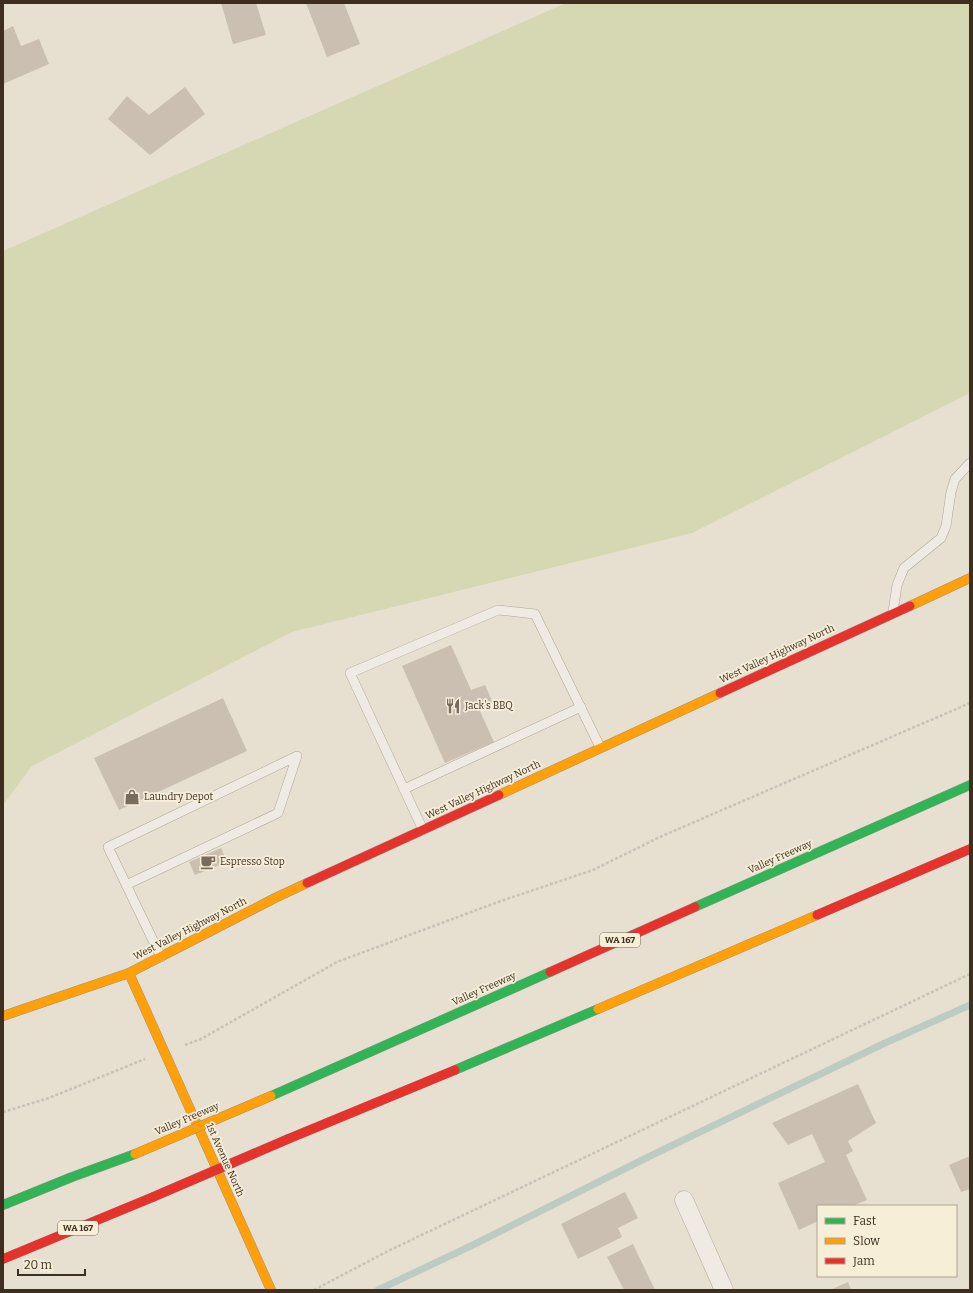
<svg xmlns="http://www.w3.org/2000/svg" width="973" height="1293" font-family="Bitter,serif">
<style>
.green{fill:#d6d7b3}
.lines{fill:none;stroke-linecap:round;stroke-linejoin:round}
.stream{stroke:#bcccc2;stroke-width:7}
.building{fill:#cbbfb2}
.lane-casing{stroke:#ada599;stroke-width:10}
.street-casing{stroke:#ada599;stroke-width:19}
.fast-casing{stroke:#9c958a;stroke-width:10}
.slow-casing{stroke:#9c958a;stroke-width:10}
.jam-casing{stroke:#9c958a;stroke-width:10}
.path{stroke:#c8c2b9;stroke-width:2.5;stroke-dasharray:3 2;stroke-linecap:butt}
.lane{stroke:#efebe3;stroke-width:9}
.street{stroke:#efebe3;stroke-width:18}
.fast{stroke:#30b455;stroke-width:9}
.slow{stroke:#ff9f0a;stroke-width:9}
.jam{stroke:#e5322d;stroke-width:9}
.slow-bridge-casing{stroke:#928b80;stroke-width:10;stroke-linecap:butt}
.jam-bridge-casing{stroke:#928b80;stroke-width:10;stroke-linecap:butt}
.slow-bridge{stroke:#ff9f0a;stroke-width:9}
.jam-bridge{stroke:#e5322d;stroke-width:9}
.labels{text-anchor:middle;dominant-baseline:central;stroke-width:3.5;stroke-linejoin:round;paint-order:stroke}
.shield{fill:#f7eed8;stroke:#756857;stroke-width:1}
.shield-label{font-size:9px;font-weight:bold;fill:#3d2e20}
.street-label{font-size:10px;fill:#3d2e20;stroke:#f7eed8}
.poi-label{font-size:10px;fill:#3d2e20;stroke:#f7eed8;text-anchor:start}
</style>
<rect width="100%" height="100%" fill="#e7e0d1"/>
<path class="green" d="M566,3H970V393L692,533L292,632L32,766L3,805V251Z"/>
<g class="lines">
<path class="stream" d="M378,1290L477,1243L644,1159L885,1043L970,1005"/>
</g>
<g class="building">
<path d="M221,3H256L266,35L233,44Z"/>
<path d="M306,3H344L360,44L327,57Z"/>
<path d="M13,26L21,46L39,39L49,64L3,84V31Z"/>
<path d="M185,87L205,114L150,155L108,119L127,96L149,115Z"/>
<path d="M451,645L471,690L485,685L493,703L479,709L494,742L445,763L402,666Z"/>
<path d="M223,698L247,751L119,810L94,758Z"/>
<path d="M221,848L227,862L195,875L189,862Z"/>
<path d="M858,1084L876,1123L848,1141L853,1151L846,1155L867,1200L852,1206H818V1221L799,1230L778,1183L825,1162L812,1134L788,1145L772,1123Z"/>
<path d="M970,1156V1189L961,1192L949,1165Z"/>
<path d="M625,1192L638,1218L618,1228L622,1237L578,1259L561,1224Z"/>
<path d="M633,1244L655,1290H624L607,1257Z"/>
<path d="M848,1282L851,1290H830Z"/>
</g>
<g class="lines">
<g class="lane-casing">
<g id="lane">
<path d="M893,612L897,585L904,568L941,538L946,526L951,492L955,479L970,463"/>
<path d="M404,789L581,707"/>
<path d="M423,830L350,673L498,610L535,614L600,747"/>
<path d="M126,885L278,813L297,756L108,847L161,957"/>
</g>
</g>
<g class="street-casing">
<path id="street" d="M684,1200L724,1290"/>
</g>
<g class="fast-casing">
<g id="fast">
<path d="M695,907L970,785"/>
<path d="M455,1070L598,1009"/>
<path d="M271,1096L550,972"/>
<path d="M3,1205L72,1177L135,1154"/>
</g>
</g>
<g class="slow-casing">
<g id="slow">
<path d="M910,606L970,578"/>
<path d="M499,795L720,693"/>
<path d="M129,973L271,1290"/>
<path d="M598,1009L817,915"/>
<path d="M3,1016L129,973L275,898L307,883"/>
</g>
</g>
<g class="jam-casing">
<g id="jam">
<path d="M720,693L910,606"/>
<path d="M307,883L499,795"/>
<path d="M817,915L970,849"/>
<path d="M550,972L695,907"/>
<path d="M288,1139L455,1070"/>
<path d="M3,1259L153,1197"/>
</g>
</g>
<g class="path">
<path d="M185,1045L201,1039L337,962L498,902L593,870L662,836L970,703"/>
<path d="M3,1112L49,1098L145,1059"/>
<path d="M314,1290L390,1250L970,974"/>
</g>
<use href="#lane" class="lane"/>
<use href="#street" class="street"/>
<use href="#fast" class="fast"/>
<use href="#slow" class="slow"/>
<use href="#jam" class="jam"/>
<g class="slow-bridge-casing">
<path id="slow-bridge" d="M135,1154L271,1096"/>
</g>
<g class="jam-bridge-casing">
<path id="jam-bridge" d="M153,1197L288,1139"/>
</g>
<use href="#slow-bridge" class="slow-bridge"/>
<use href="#jam-bridge" class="jam-bridge"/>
</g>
<defs>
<g id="restaurant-bare" transform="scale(1.2)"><path d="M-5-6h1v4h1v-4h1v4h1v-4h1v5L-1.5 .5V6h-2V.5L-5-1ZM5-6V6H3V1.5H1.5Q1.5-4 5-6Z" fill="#786c5e" stroke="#f7eed8" stroke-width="2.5" paint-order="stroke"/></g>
<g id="shop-bare" transform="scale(1.2)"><path d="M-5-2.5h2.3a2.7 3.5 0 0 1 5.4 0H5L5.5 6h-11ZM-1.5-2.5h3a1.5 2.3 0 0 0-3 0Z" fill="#786c5e" stroke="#f7eed8" stroke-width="2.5" paint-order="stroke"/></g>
<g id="cafe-bare" transform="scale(1.2)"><path d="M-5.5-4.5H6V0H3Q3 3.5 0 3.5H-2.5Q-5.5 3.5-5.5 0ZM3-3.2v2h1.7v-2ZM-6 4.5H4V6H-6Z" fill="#786c5e" stroke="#f7eed8" stroke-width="2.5" paint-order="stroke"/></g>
</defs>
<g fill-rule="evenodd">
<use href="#restaurant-bare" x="453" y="706"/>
<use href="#shop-bare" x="132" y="797"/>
<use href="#cafe-bare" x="208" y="862"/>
</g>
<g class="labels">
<g class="shield">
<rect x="600" y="933" width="40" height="14" rx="3"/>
<rect x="58" y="1221" width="40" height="14" rx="3"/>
</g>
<g class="shield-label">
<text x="620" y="940">WA 167</text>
<text x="78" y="1228">WA 167</text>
</g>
<g class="street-label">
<text transform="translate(777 654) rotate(-25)">West Valley Highway North</text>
<text transform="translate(483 790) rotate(-25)">West Valley Highway North</text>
<text transform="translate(780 857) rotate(-24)">Valley Freeway</text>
<text transform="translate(190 929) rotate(-27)">West Valley Highway North</text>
<text transform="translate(484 989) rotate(-24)">Valley Freeway</text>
<text transform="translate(187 1119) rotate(-23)">Valley Freeway</text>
<text transform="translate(225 1160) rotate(66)">1st Avenue North</text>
</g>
<g class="poi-label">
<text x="465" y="706">Jack's BBQ</text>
<text x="144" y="797">Laundry Depot</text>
<text x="220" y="862">Espresso Stop</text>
</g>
</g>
<rect width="973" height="1293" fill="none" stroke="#3d2e20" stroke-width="8"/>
<rect x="817" y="1205" width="140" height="72" fill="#f7eed8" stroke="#ada18e"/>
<rect x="825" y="1218" width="20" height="6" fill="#30b455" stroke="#ada18e"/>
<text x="853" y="1225" font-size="12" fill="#3d2e20">Fast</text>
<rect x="825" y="1238" width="20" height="6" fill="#ff9f0a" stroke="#ada18e"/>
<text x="853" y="1245" font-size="12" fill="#3d2e20">Slow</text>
<rect x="825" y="1258" width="20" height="6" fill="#e5322d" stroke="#ada18e"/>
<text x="853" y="1265" font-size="12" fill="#3d2e20">Jam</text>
<path d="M18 1269v6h67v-6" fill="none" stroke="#3d2e20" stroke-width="2"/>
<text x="24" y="1269" font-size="12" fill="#3d2e20" stroke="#f7eed8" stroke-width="3" paint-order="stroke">20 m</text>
</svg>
